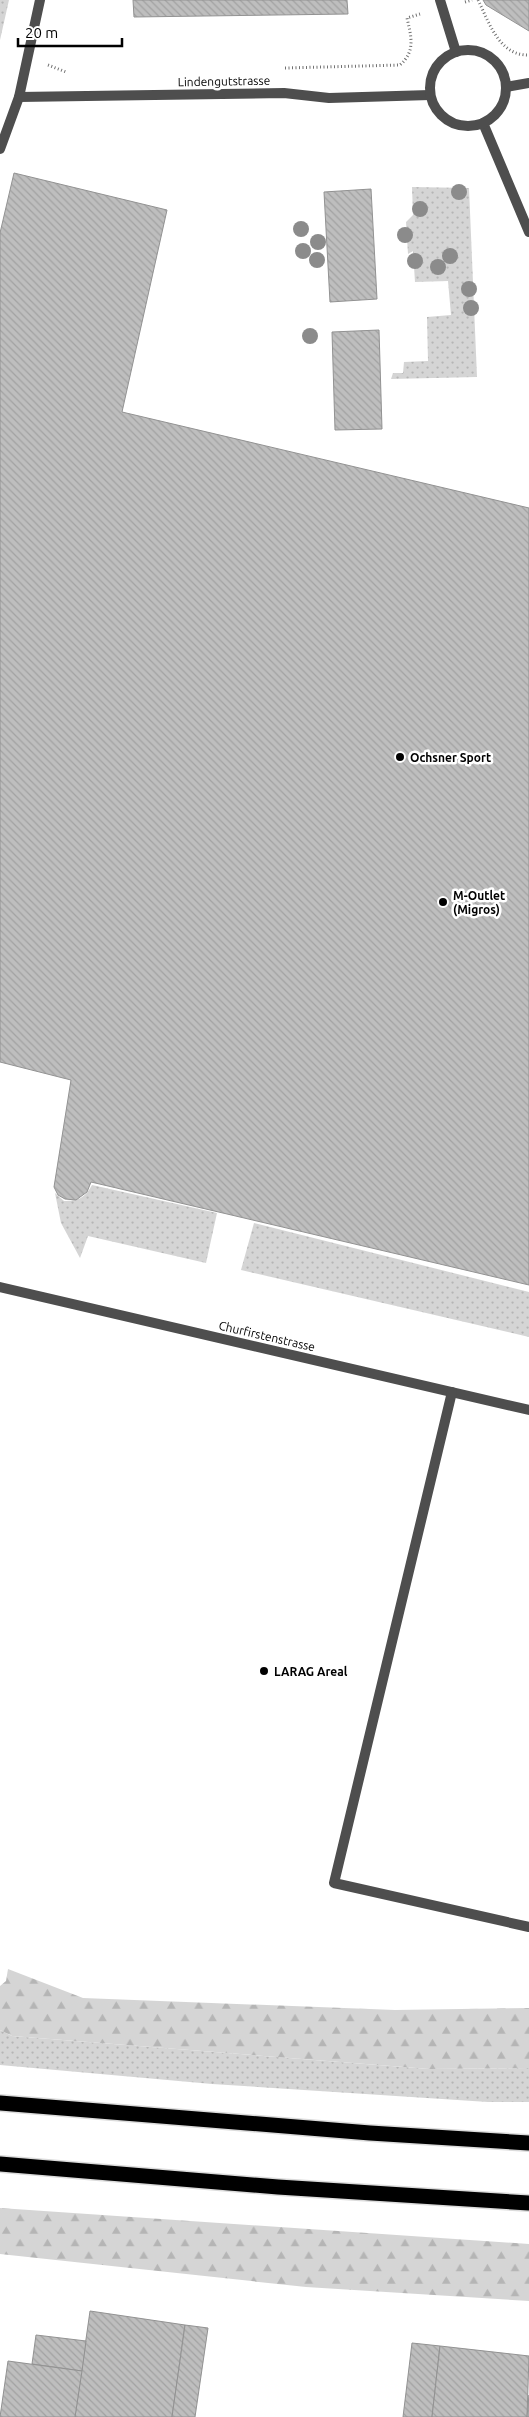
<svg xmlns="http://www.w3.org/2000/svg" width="529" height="2417" font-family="Ubuntu,sans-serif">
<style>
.grass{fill:url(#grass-dots)}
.forest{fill:url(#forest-firs)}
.building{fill:url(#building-back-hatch);stroke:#929292}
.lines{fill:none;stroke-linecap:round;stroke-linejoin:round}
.motorway-casing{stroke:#dbdbdb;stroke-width:18}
.path{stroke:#707070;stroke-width:3;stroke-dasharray:1 2.5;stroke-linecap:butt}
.service{stroke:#4e4e4e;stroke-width:10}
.minor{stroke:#4e4e4e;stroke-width:10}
.motorway{stroke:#000;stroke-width:15}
.tree{fill:#8b8b8b}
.poi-dot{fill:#000;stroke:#fff;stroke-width:2}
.labels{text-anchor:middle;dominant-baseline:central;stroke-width:5;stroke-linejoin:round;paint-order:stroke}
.street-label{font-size:12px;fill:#000;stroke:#fff}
.poi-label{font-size:12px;font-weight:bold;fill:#000;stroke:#fff;text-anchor:start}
</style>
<defs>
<pattern id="grass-dots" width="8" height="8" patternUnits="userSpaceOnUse" patternTransform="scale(1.25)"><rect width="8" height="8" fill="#d5d5d5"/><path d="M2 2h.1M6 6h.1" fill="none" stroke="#b5b5b5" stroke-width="1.8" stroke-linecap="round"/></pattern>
<pattern id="forest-firs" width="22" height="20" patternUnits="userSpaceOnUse" patternTransform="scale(1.25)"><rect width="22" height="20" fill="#d5d5d5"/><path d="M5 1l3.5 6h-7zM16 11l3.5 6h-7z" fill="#b5b5b5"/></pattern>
<pattern id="building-back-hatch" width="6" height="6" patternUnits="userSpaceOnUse" patternTransform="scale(1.25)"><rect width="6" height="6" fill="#bebebe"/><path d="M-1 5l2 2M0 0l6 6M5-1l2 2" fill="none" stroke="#a2a2a2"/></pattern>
</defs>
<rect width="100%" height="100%" fill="#fff"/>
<g class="grass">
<path d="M0,0H9L0,40Z"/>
<path d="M412,187L469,188L477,377L391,379L393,373H403L404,362L428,361L427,317L451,315L448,281L415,282L413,251L408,254L406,222L413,215Z"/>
<path d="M92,1185L217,1213L206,1263L88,1236L80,1258L61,1223L55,1193L64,1201C78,1201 85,1198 92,1185Z"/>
<path d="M254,1223L529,1292V1337L241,1270Z"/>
<path d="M0,2030L12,2036L429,2069L529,2068V2102H488L212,2084L0,2065Z"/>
</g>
<g class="forest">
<path d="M8,1969L83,1998L395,2010L529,2008V2068L429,2069L12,2036L0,2030V1986L6,1981Z"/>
<path d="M0,2208L529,2244V2301L306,2287L0,2254Z"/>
</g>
<g class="building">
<path d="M133,0H347L348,14L134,17Z"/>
<path d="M483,0H529V31L486,5Z"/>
<path d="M14,173L167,210L122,412L529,508V1285L91,1182L87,1192L76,1200L65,1199L58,1195L54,1187L71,1080L0,1062V233Z"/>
<path d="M371,189L377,299L330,302L324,192Z"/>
<path d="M379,330L382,429L335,430L332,332Z"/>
<path d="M90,2311L185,2325L172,2417H75Z"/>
<path d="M185,2325L208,2328L195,2417H172Z"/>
<path d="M36,2335L86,2341L82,2371L32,2364Z"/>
<path d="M412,2343L440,2346L432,2417H403Z"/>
<path d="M440,2346L529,2356L527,2417H432Z"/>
<path d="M8,2361L82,2371L75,2417H0Z"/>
<path d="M529,2395V2417H527Z"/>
</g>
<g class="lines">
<g class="motorway-casing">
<g id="motorway">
<path d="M0,2103L370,2133L529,2143"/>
<path d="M0,2164L278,2187L529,2203"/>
</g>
</g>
<g class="path">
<path d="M478,0C489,22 499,56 529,55"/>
<path d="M465,2L472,0"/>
<path d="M48,65L66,72"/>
<path d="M285,68L400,65C416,51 411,36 407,18L420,14"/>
</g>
<g class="service">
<path d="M483,123L529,232"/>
<path d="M0,149L19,97"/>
<path d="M0,1287L529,1410"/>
<path d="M452,1392L334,1883L529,1927"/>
</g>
<g class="minor">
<path d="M40,0L19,97L284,93L329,98L430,95"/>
<path d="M440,0L456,52"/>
<circle cx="468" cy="88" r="38"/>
<path d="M506,87L529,83"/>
</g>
<use href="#motorway" class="motorway"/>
</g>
<g class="tree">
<circle cx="459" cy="192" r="8"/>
<circle cx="420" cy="209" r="8"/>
<circle cx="301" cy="229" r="8"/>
<circle cx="405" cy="235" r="8"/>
<circle cx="318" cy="242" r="8"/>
<circle cx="303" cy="251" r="8"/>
<circle cx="450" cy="256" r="8"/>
<circle cx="317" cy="260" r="8"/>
<circle cx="415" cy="261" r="8"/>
<circle cx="438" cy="267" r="8"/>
<circle cx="469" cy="289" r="8"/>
<circle cx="471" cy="308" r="8"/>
<circle cx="310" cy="336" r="8"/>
</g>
<g class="poi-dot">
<circle cx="400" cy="757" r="5"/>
<circle cx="443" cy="902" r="5"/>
<circle cx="264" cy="1671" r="5"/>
</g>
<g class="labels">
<g class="street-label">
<text transform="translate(224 81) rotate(-1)">Lindengutstrasse</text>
<text transform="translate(267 1336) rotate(13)">Churfirstenstrasse</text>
</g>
<g class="poi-label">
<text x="410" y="757">Ochsner Sport</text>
<text x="453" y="895">M-Outlet<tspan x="453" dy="14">(Migros)</tspan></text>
<text x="274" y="1671">LARAG Areal</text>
</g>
</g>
<path d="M18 38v8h104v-8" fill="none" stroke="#000000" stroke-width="2.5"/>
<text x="25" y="38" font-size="15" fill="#000000" stroke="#ffffff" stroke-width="4" paint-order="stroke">20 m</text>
</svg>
